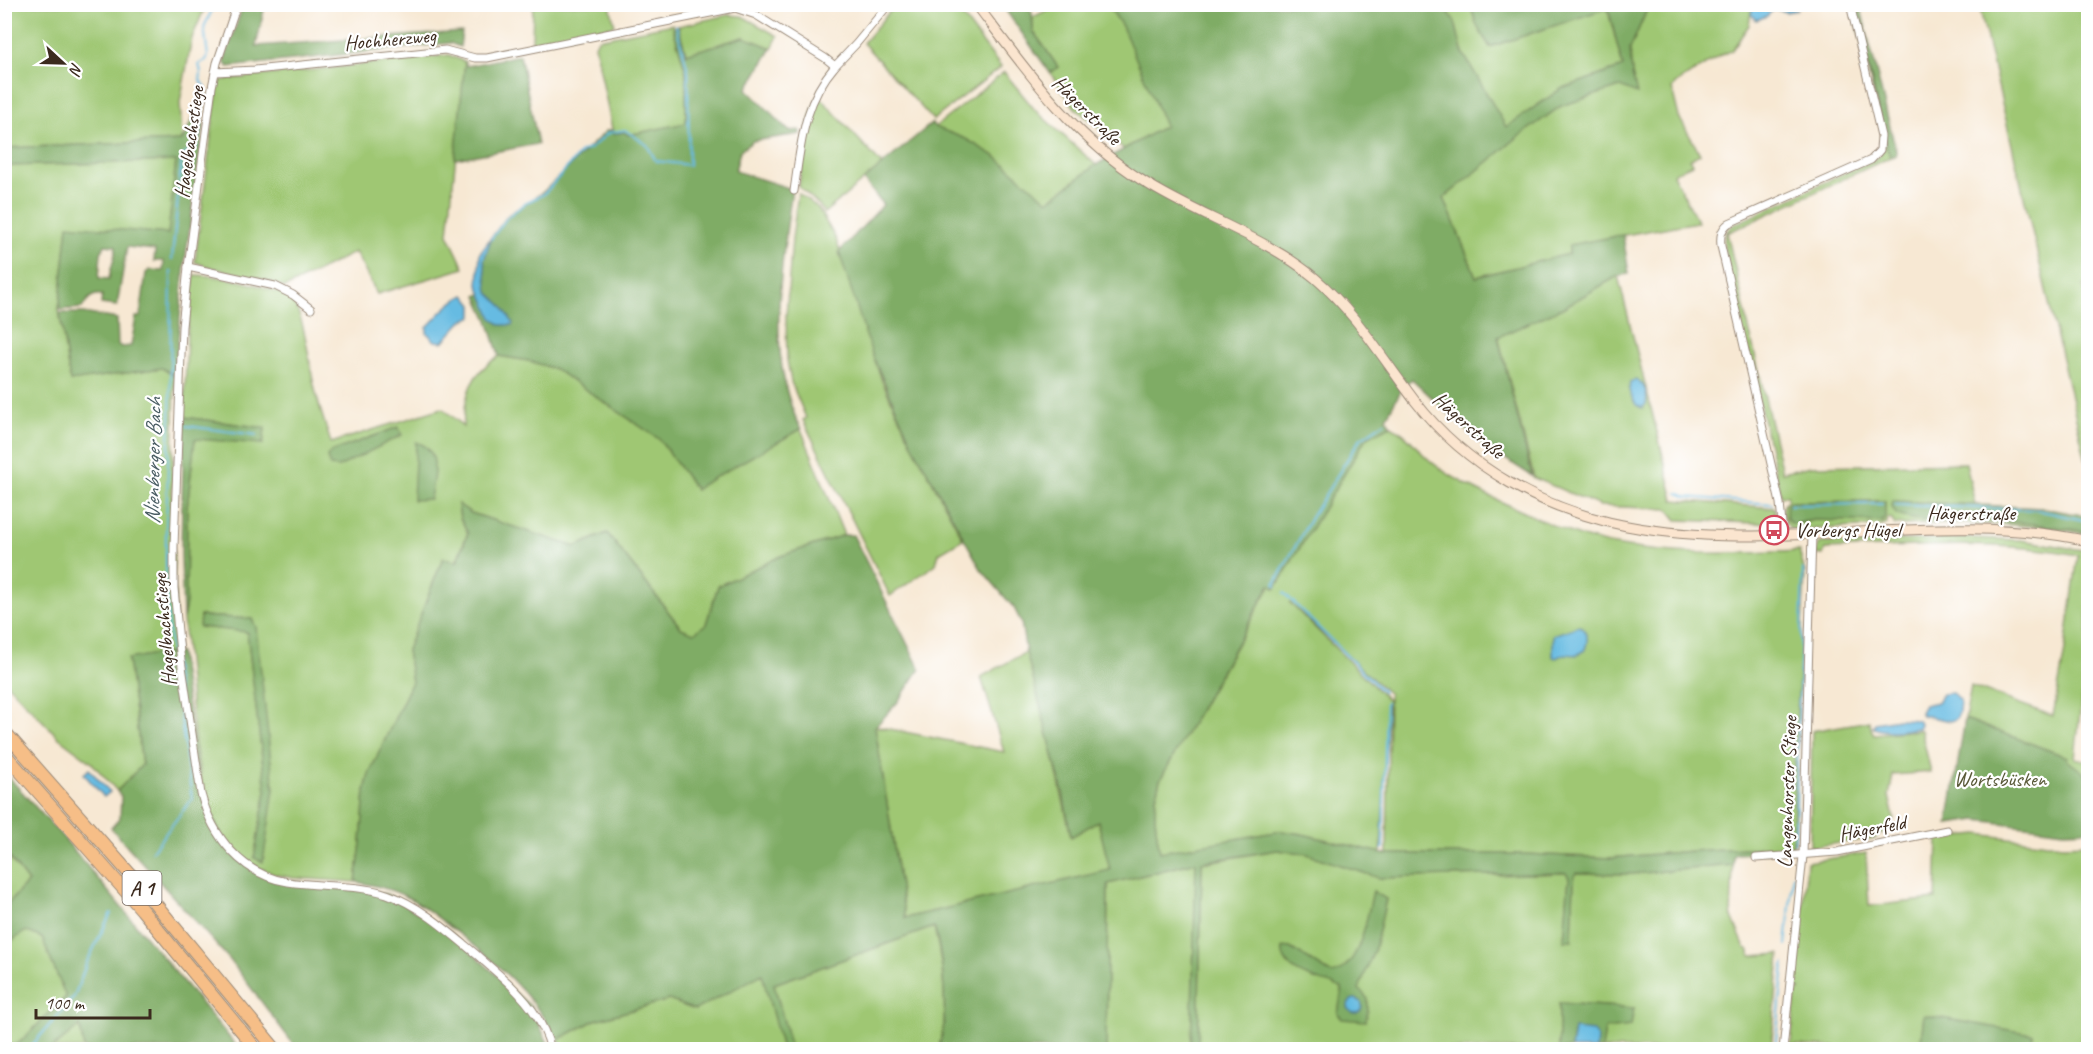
<svg xmlns="http://www.w3.org/2000/svg" width="2093" height="1054" font-family="Caveat,sans-serif">
<style>
.green{fill:#9fc773;stroke:#6d7848;stroke-width:1.5;fill-rule:evenodd}
.forest{fill:#7fac65;stroke:#5d6b42;stroke-width:1.5;fill-rule:evenodd}
.water{fill:#66bbe2;stroke:#507280;stroke-width:1.5}
.lines{fill:none;stroke-linecap:round;stroke-linejoin:round}
.stream{stroke:#66bbe2;stroke-width:2}
.minor-casing{stroke:#998978;stroke-width:9}
.secondary-casing{stroke:#998978;stroke-width:11}
.motorway-casing{stroke:#998978;stroke-width:14}
.minor{stroke:#fff;stroke-width:7}
.secondary{stroke:#fbe5cf;stroke-width:9}
.motorway{stroke:#f6be87;stroke-width:12}
.labels{text-anchor:middle;dominant-baseline:central;stroke-width:4.5;stroke-linejoin:round;paint-order:stroke}
.shield{fill:#fff;stroke:#766a62;stroke-width:1.5}
.shield-label{font-size:20px;font-weight:bold;fill:#3b2a1e}
.street-label{font-size:21px;fill:#3b2a1e;stroke:#fff}
.poi-label{font-size:21px;fill:#3b2a1e;stroke:#fff;text-anchor:start}
.park-label{font-size:21px;fill:#595938;stroke:#fff}
.water-label{font-size:22px;font-style:italic;fill:#4a5d63;stroke:#fff}
</style>
<rect width="100%" height="100%" fill="#fff"/>
<filter id="ink" filterUnits="userSpaceOnUse"><feTurbulence type="fractalNoise" baseFrequency=".0167" numOctaves="2"/><feDisplacementMap in="SourceGraphic" scale="12" xChannelSelector="R" yChannelSelector="G"/><feConvolveMatrix kernelMatrix="1 2 1 2 8 2 1 2 1" color-interpolation-filters="sRGB"/></filter>
<filter id="wash" filterUnits="userSpaceOnUse"><feTurbulence type="fractalNoise" baseFrequency=".008" numOctaves="4" result="noise"/><feDisplacementMap in="SourceGraphic" scale="24" xChannelSelector="R" yChannelSelector="G"/><feGaussianBlur stdDeviation="1.35" result="paint"/><feColorMatrix in="noise" values="0 0 0 0 0 0 0 0 0 0 0 0 0 0 0 0 0 1.4 0 .05"/><feComposite in="paint" operator="in"/></filter>
<g filter="url(#wash)">
<rect width="100%" height="100%" fill="#f7e8d3"/>
<g class="green">
<path d="M4,5H206L192,38L180,102L182,141L5,148Z"/>
<path d="M533,5H610L615,26L532,43Z"/>
<path d="M895,5H954L1001,67L933,120L863,43Z"/>
<path d="M1058,5H1108L1122,26L1166,126L1124,149L1075,108L1050,73L1058,67L1033,31V17Z"/>
<path d="M1444,5H1470L1477,26L1490,47L1607,7L1623,67L1561,89L1505,128L1462,51L1455,22Z"/>
<path d="M1649,5H1752L1749,25L1732,50L1721,55L1676,83L1672,89L1679,117L1700,154L1690,159L1692,164L1673,174L1698,222L1569,245V254L1476,277L1444,198L1518,137L1561,106L1620,87L1632,74L1630,49Z"/>
<path d="M1853,5H1855L1887,148L1891,157L1727,233L1782,472L1811,466L1966,463L1975,505L1894,501L1892,507L1919,520H1973L2038,523L2088,532V535C2025,521 1960,523 1895,525L1891,518L1887,519V524L1882,526L1793,530C1783,524 1779,508 1788,499L1787,495L1781,497L1724,248C1724,238 1724,232 1733,225L1877,158L1882,153L1884,141ZM1885,501L1884,521L1814,520L1799,524L1789,502Z"/>
<path d="M1979,5H2088V284L2083,286L2088,299V469Z"/>
<path d="M728,15L742,16L778,36L772,48L744,37L686,54L678,26Z"/>
<path d="M673,24L686,72L687,123L628,135L624,132L613,134L595,45L598,39Z"/>
<path d="M449,55L465,62L448,234L464,268L377,294L355,252L285,288C256,273 225,274 195,262L218,83L222,80Z"/>
<path d="M1004,72L1035,110L1096,165L1047,201L995,156L935,127Z"/>
<path d="M819,96L882,165L824,213L820,206L799,187C802,163 806,115 819,96Z"/>
<path d="M176,161L168,234L68,226L59,310L70,381L162,368L175,376L172,514L177,653L156,654L128,659L142,766L117,791L91,762L59,738L5,682L4,166Z"/>
<path d="M798,193L818,208L836,239L882,381L912,444L963,539L939,553L936,564L890,596L803,420L806,418L791,382L787,360L786,316L792,239Z"/>
<path d="M194,275C214,275 277,286 291,300C305,314 309,364 314,385C318,404 325,424 331,443L442,408L458,421L463,427C465,393 470,374 499,356L529,361L555,369L659,439L696,490L700,485L801,429L844,535L781,556L718,586L706,624L694,634L681,628L607,533L575,547L471,513L458,504L460,518L468,532L456,562L443,558L407,650L412,682L369,774L365,791L361,843L356,882L293,878L273,874L248,862L225,841L205,804L195,744L183,619L186,602L187,508L195,438L263,444L265,428L184,417L187,334ZM200,616L252,619L274,789L254,858L266,791L247,631L200,627Z"/>
<path d="M1618,276L1674,500L1774,508L1779,524L1677,520L1668,509L1600,506L1534,478L1498,336L1562,308Z"/>
<path d="M1391,426C1407,434 1413,444 1425,456C1435,466 1449,475 1462,482C1479,492 1497,500 1515,508C1546,522 1575,537 1609,544C1671,556 1737,554 1799,551L1805,572L1796,733L1793,846L1705,850L1610,858L1524,854H1387L1389,694L1289,602L1388,700L1381,853L1302,834L1281,831L1160,853C1155,827 1152,805 1160,780L1271,585L1275,589L1363,443L1369,436Z"/>
<path d="M1970,538L2021,540L2088,551V638L2075,758L2088,761V776L2066,760L2067,757L1965,719L1971,686L2053,716L2064,656L2078,555C1994,539 1909,547 1825,549L1823,555L1815,554L1818,544L1822,543Z"/>
<path d="M1026,652L1045,719L1071,836L1098,821L1111,870L905,918L875,726L1004,752L981,677Z"/>
<path d="M1869,721L1872,731L1874,734L1921,730L1931,772L1893,775L1889,796L1894,818L1884,833L1877,834L1876,838L1810,847L1812,731Z"/>
<path d="M1978,834L2063,845L2088,844V1049H2031L2033,1034L1924,1016L1920,1049L1835,1050V1047L1791,1045L1796,991H1800V988H1796L1807,862L1866,853L1869,906L1936,899L1938,838Z"/>
<path d="M1277,850L1304,853L1379,878L1566,873H1568L1569,878L1564,940L1572,939L1574,876L1576,873L1632,874L1733,865L1731,914L1745,948L1748,949L1751,956L1780,954L1771,1049H1602L1605,1029L1634,1008L1559,1003V1049L1198,1050L1202,863ZM1386,899L1375,948L1358,990L1338,1014L1343,988L1335,985L1283,948H1290L1332,974H1336L1354,958Z"/>
<path d="M4,851L28,882L5,907H4Z"/>
<path d="M1197,862L1191,1049L1106,1050L1108,884Z"/>
<path d="M934,927C941,956 946,991 944,1021C944,1031 940,1040 939,1049H791L774,984Z"/>
<path d="M26,931L42,938L66,997L18,1044L5,1046V945Z"/>
<path d="M762,973L782,1049L562,1050L559,1039L595,1020L669,1000L695,1010Z"/>
<path d="M80,1026L84,1049H51Z"/>
</g>
<g class="forest">
<path d="M243,5H265L256,46L462,32L460,47L450,43L228,67L224,62Z"/>
<path d="M1002,5H1026L1032,12L1033,31L1058,67L1050,73Z"/>
<path d="M1108,5H1444L1455,22L1462,51L1506,127L1561,89L1623,67L1608,8L1490,47L1477,26L1470,5H1649L1630,49L1632,74L1637,94L1620,87L1561,106L1518,137L1444,198L1476,277L1569,254V245L1623,235L1629,274L1618,276L1562,308L1498,337L1532,476L1479,442L1412,379L1404,385L1386,418L1391,426L1369,436L1363,443L1275,589L1270,585L1160,780C1152,805 1155,827 1160,852L1281,831L1302,834L1386,854H1524L1610,858L1705,850L1793,846V851L1735,854L1733,856V865L1632,874L1576,873L1574,876L1572,940H1564L1569,878L1566,873L1379,878L1304,853L1277,850L1202,862L1198,1050L1191,1049L1196,862L1108,884L1106,1050L939,1049C940,1040 944,1031 944,1021C946,994 942,952 934,927L774,984L791,1049H782L762,974L695,1010L669,1000L595,1020L557,1040C533,994 495,961 454,930C439,919 425,906 409,898C392,889 374,885 356,882L361,843L365,791L369,774L412,682L407,650L443,558L457,562L468,533L460,518L458,504L471,513L575,547L607,533L681,628L694,633L706,624L718,586L781,556L844,535H853L920,669L897,703L875,727L905,918L1110,870L1098,821L1071,837L1063,793L1026,652L1021,622L1014,608L981,569L912,444L873,357L839,252L883,205L864,180L932,123L935,127L966,139L995,156L1048,201L1096,165L1165,126L1122,26Z"/>
<path d="M1855,5H1860L1896,151V155L1891,157L1887,149Z"/>
<path d="M678,26L686,54L744,37L772,48L747,89L789,131L800,130V134L753,141L740,151L735,171L792,189C782,265 764,357 801,429L701,485L696,490L659,439L555,369L529,361L499,356L488,320L477,296L483,293L480,253L508,215L542,193L606,131L612,130L613,134L624,132L628,135L686,123V72L673,28Z"/>
<path d="M520,55L538,144L455,159L465,62L467,66Z"/>
<path d="M195,114L204,125L185,261L175,376L162,368L70,381L60,313H83L117,319L118,345L122,347L131,346L136,317H140L146,273L150,270L163,271L164,261H154L155,250L127,247L117,306L101,304L102,295C92,293 87,300 82,308L59,310L68,225L168,234L176,161L5,166L4,148L182,141ZM105,245L116,246C116,255 111,266 109,279L99,278L101,253Z"/>
<path d="M184,417L265,428L263,444L195,439L187,508L186,602L183,619L181,553Z"/>
<path d="M398,427L402,435L339,467L330,466L327,457L331,452Z"/>
<path d="M416,442C443,450 433,477 430,499L413,500Z"/>
<path d="M1885,501V518L1882,522L1814,520L1793,524L1787,519C1786,513 1785,507 1789,502Z"/>
<path d="M1893,501L2041,508L2088,516V532C2051,525 2013,521 1974,520C1948,519 1920,525 1896,514L1892,507Z"/>
<path d="M200,616L252,619L256,627L274,789L263,862L254,858L266,791L247,632L199,627Z"/>
<path d="M180,653L201,794L228,848L272,879L387,894L450,932L530,1006L551,1049H297L230,960L111,828L120,818L121,796L117,791L142,765L128,659L156,654Z"/>
<path d="M1965,719L2067,757V760L2088,776V830L2064,831L1977,820L1948,824Z"/>
<path d="M5,773L68,843L239,1049H84L80,1026L51,1049H5V1046L18,1044L66,997L42,938L26,931L5,945V907L28,882L5,851Z"/>
<path d="M1373,891L1386,899L1375,948L1359,989L1368,999V1010L1366,1021L1342,1019L1338,1014L1342,988C1323,980 1279,975 1283,947L1290,948L1332,974C1361,968 1367,915 1373,891Z"/>
<path d="M1559,1003L1634,1008L1631,1026L1605,1029L1602,1049H1596L1597,1037L1573,1033L1571,1049H1559Z"/>
<path d="M1924,1015L2033,1034L2031,1049H1920Z"/>
</g>
<g class="water">
<path d="M1754,5V4L1800,5L1796,10L1786,12L1774,9L1767,16L1756,20L1751,14Z"/>
<path d="M492,236L484,260L488,292L503,307L513,323L512,325H501L492,318L478,285L480,253Z"/>
<path d="M465,295L473,305V316L462,321L443,342L435,341L427,333V327C437,317 451,300 465,295Z"/>
<path d="M1636,379C1645,384 1648,394 1646,404L1642,408L1636,405L1629,391L1630,382Z"/>
<path d="M1579,626L1582,627C1588,635 1589,641 1584,651L1577,655L1564,654L1556,658L1553,657V635Z"/>
<path d="M1952,693L1960,700L1959,713L1956,719L1950,721L1922,715L1920,712L1924,705L1937,702L1942,694Z"/>
<path d="M1898,719L1918,720L1920,724L1918,728C1905,730 1885,734 1873,727L1875,723Z"/>
<path d="M89,769L110,792L104,797L84,774Z"/>
<circle cx="1355" cy="1006" r="7"/>
<path d="M1574,1029L1594,1031L1597,1037L1596,1049H1571Z"/>
</g>
<g class="lines">
<g class="stream">
<path d="M199,137L206,87L200,81L201,73L199,64L206,60L208,56L204,27L212,10L213,4"/>
<path d="M491,239L508,216L529,201L544,194L581,152L591,148L608,133L625,130L647,145L656,161L689,165L688,71L676,25"/>
<path d="M172,259L182,156L197,146"/>
<path d="M171,271C170,320 171,369 170,418C167,495 162,574 171,651"/>
<path d="M187,426L257,435"/>
<path d="M1678,493L1687,497L1772,504"/>
<path d="M1790,505L1882,504"/>
<path d="M1895,505L2037,510L2088,521"/>
<path d="M1276,586L1275,584L1278,578L1312,516L1360,439L1385,422"/>
<path d="M1284,593L1383,692"/>
<path d="M1795,843L1803,569"/>
<path d="M1383,849L1386,702"/>
<path d="M152,851L192,799L173,659"/>
<path d="M1786,945L1793,875"/>
<path d="M28,1050L74,997L87,962L111,913"/>
<path d="M1775,1050L1784,964"/>
</g>
</g>
</g>
<g filter="url(#ink)">
<g class="lines">
<g class="minor-casing">
<g id="minor">
<path d="M237,4L217,63L212,87L188,267L182,327L174,547V588L180,653L201,794C212,836 242,875 288,882C321,887 355,884 387,894C421,906 449,932 477,955C491,968 507,980 520,995C534,1010 546,1029 551,1050"/>
<path d="M215,72L255,70L445,50L475,58H487L735,8L756,15L825,58L835,66L856,44L889,4"/>
<path d="M794,191C801,144 803,103 835,66"/>
<path d="M188,267L275,286L293,295L311,309"/>
<path d="M1783,535L1780,503L1721,246C1720,236 1721,229 1729,223L1871,160L1880,150L1881,136L1850,4"/>
<path d="M1756,858L1837,852L1947,830"/>
<path d="M1783,1050L1803,856L1812,534"/>
</g>
</g>
<g class="secondary-casing">
<path id="secondary" d="M976,4C1026,70 1072,136 1143,181C1199,217 1263,235 1315,278C1356,313 1382,358 1415,401C1467,468 1544,510 1627,526C1779,555 1937,508 2088,541"/>
</g>
<g class="motorway-casing">
<g id="motorway">
<path d="M4,731L144,890L276,1050"/>
<path d="M4,753L142,910L257,1050"/>
</g>
</g>
<use href="#minor" class="minor"/>
<use href="#secondary" class="secondary"/>
<use href="#motorway" class="motorway"/>
</g>
</g>
<defs>
<g id="bus-ring" transform="scale(1.5)"><circle r="9.5" fill="#fff" stroke="#d1495b" stroke-width="1.5"/><path d="M-5-6H5V4H4V6H2V4H-2V6H-4V4H-5ZM-3.5-4V0h7V-4ZM-3.5 1.2v1.5H-2V1.2ZM2 1.2v1.5H3.5V1.2Z" fill="#d1495b"/></g>
</defs>
<g fill-rule="evenodd">
<use href="#bus-ring" x="1774" y="530"/>
</g>
<g class="labels">
<rect class="shield" x="122.5" y="871" width="39" height="34" rx="4.5"/>
<g class="shield-label">
<text x="142" y="888">A 1</text>
</g>
<g class="street-label">
<text transform="translate(390 39) rotate(-5)">Hochherzweg</text>
<text transform="translate(1087 110) rotate(45)">Hägerstraße</text>
<text transform="translate(189 142) rotate(-82)">Hagelbachstiege</text>
<text transform="translate(1469 425) rotate(42)">Hägerstraße</text>
<text x="1971" y="513">Hägerstraße</text>
<text transform="translate(164 630) rotate(-95)">Hagelbachstiege</text>
<text transform="translate(1787 792) rotate(-88)">Langenhorster Stiege</text>
<text transform="translate(1872 828) rotate(-11)">Hägerfeld</text>
</g>
<g class="poi-label">
<text x="1795" y="530">Vorbergs Hügel</text>
</g>
<g class="park-label">
<text x="2000" y="779">Wortsbüsken</text>
</g>
<g class="water-label">
<text transform="translate(153 461) rotate(-89)">Nienberger Bach</text>
</g>
</g>
<rect width="2093" height="1054" fill="none" stroke="#fff" stroke-width="24"/>
<g transform="translate(63 63) rotate(112)" stroke="#ffffff" stroke-width="4.5" paint-order="stroke">
<path d="M0-4.5L10 22L0 15L-10 22Z" fill="#3b2a1e"/>
<text y="-9" font-size="16" font-weight="bold" text-anchor="middle" fill="#3b2a1e">N</text>
</g>
<path d="M36 1009v9h114v-9" fill="none" stroke="#3b2a1e" stroke-width="3"/>
<text x="45" y="1009" font-size="18" fill="#3b2a1e" stroke="#ffffff" stroke-width="4.5" paint-order="stroke">100 m</text>
</svg>
